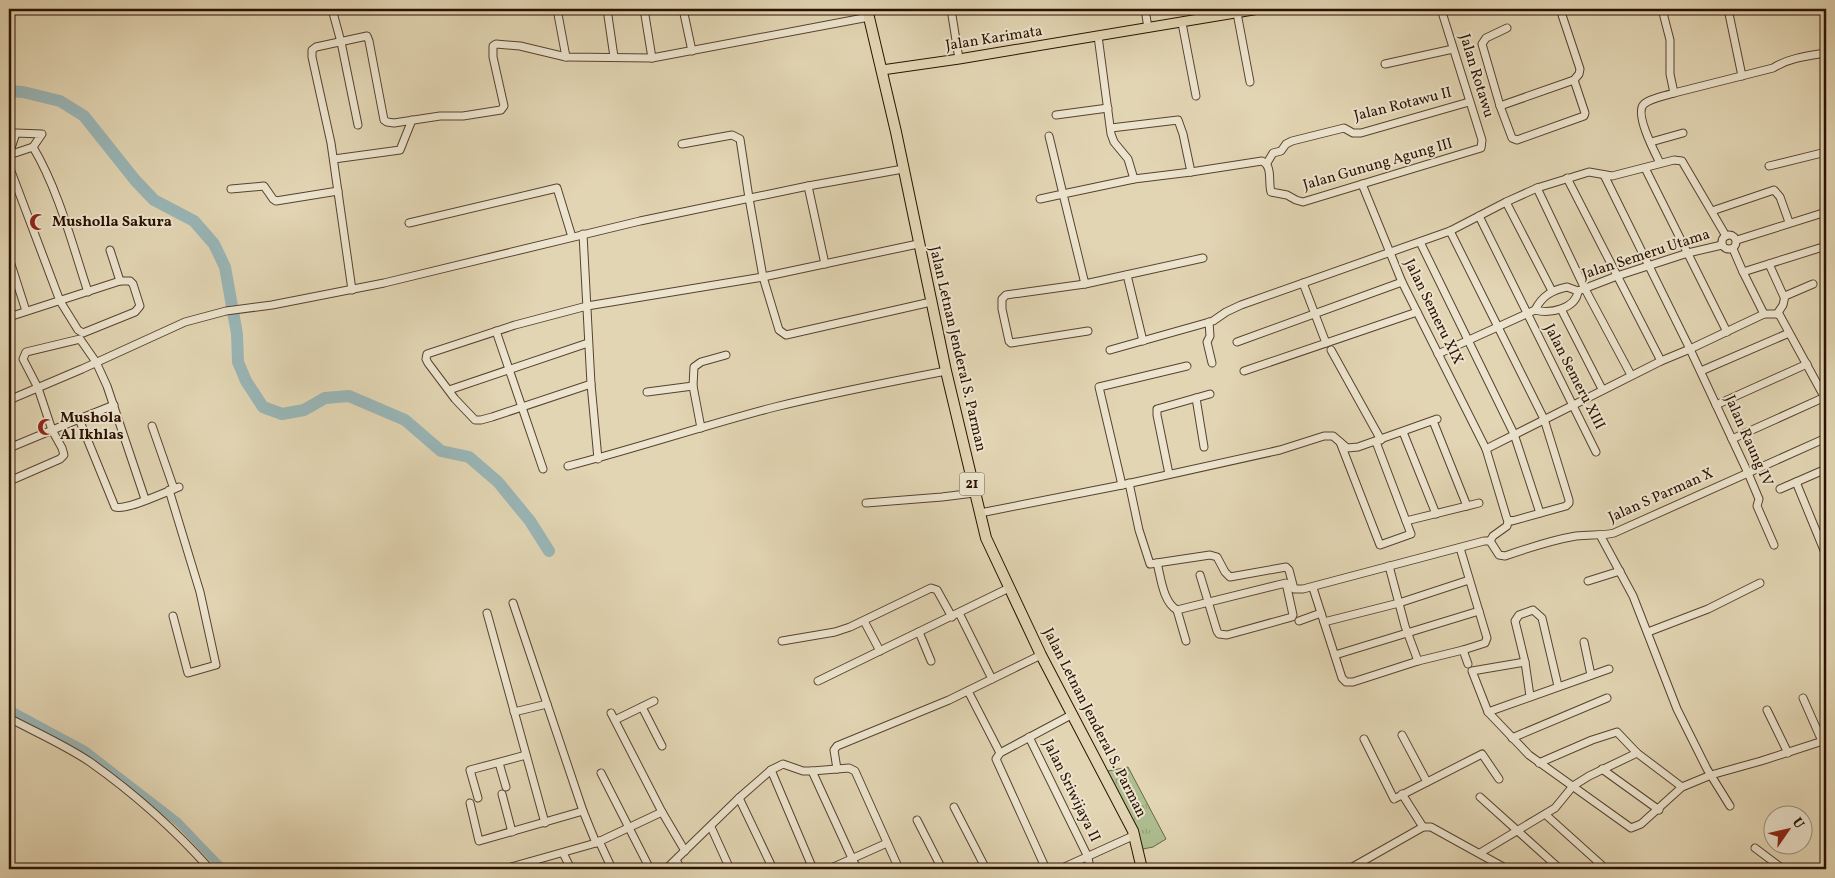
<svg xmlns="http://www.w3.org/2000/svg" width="1835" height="878" font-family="Vollkorn,serif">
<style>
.park{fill:url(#park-tufts);stroke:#6c6848}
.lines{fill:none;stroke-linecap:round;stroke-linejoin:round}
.canal{stroke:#99b6b7;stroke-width:8}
.river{stroke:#99b6b7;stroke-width:12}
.minor-casing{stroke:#58422e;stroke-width:9}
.major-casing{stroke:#2a1101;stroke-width:11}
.highway-casing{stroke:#2a1101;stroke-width:12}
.minor{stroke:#ece4ce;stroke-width:7}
.major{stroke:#e2d5b3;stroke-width:9}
.highway{stroke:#e2d5b3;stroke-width:10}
.labels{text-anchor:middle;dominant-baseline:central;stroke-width:4;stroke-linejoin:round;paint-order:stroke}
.shield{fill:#ece4ce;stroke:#64503e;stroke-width:1}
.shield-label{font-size:14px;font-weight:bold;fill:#2a1101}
.street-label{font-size:15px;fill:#2a1101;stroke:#ece4ce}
.poi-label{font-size:15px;font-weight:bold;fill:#2a1101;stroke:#ece4ce;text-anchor:start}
</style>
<defs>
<pattern id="park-tufts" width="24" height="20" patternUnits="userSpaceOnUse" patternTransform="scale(1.25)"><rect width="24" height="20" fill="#aebe90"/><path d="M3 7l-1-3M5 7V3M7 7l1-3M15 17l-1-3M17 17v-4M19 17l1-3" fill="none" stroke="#96a27a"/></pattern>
</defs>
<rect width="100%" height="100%" fill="#e2d5b3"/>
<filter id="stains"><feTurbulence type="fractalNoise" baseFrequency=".004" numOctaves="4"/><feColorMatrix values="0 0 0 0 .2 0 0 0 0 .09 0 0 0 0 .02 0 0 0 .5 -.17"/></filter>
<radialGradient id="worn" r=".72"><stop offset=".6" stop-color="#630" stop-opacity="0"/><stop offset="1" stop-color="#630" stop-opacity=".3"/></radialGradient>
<path class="park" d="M1128,767L1166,839L1153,847L1138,850L1103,772Z"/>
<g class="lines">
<path class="canal" d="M9,709L85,750L178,822L223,869"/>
<path class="river" d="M9,91L23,92L60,101L84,116L135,180L154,200L194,221L214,244L225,267L237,334L238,362L246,381L263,407L282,414L304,410L325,398L349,396L405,420L441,451L469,457L498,482L530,521L549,551"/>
<g class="minor-casing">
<g id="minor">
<path d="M332,9L341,42L358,125"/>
<path d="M557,9L566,57"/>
<path d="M607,9L614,57"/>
<path d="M644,9L652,58"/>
<path d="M683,9L692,51"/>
<path d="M951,9L959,59"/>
<path d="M1145,9L1148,28"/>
<path d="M1728,9L1742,76"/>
<path d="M1237,13L1250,82"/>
<path d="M1182,23L1196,96"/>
<path d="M1507,28L1486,38L1482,44L1500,106L1512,138L1517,140L1584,116L1585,113L1574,80"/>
<path d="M1098,36L1111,134L1114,142L1128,159L1134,179"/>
<path d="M1385,64L1453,49"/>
<path d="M1674,93L1773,68C1789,58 1807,56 1826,53"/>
<path d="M1500,106L1574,80L1579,74L1580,69L1560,9"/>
<path d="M1056,115L1108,108"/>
<path d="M1111,128L1178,120L1183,134L1191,172"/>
<path d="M1651,142L1683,133"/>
<path d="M682,144L732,135L740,139L749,198L763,277L779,330L786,335L931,302"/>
<path d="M9,154L16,133L42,134L33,147"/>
<path d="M9,155L33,147C59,191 72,244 88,292"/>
<path d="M334,159L400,150L412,120"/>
<path d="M1267,163L1273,153L1281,151L1286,144L1292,141L1344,128L1353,133H1361L1469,102"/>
<path d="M1660,163C1655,153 1634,113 1644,104C1651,98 1665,96 1674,93L1670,74V40L1662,9"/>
<path d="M9,166L60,301L78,330L83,333L135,312L140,306L133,284L130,281H120C83,293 46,305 9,317"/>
<path d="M1769,166L1826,152"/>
<path d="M1645,168L1727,332"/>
<path d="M1604,175L1688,345L1748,473L1759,499L1757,506L1774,545"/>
<path d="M1567,178L1661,361"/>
<path d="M1362,184L1402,282L1486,449L1507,519L1512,521L1566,506L1569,503V500L1544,419L1450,231"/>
<path d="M808,186L825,264"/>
<path d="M1537,188L1585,289L1631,375"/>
<path d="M231,189L264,186L273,199L276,201L338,191"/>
<path d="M1040,199L1063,194L1049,136"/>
<path d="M1506,202L1552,291"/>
<path d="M1712,211L1774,190L1780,197L1789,222"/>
<path d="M1479,216L1596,452"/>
<path d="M409,223L557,188L572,237"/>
<path d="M583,234L591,384L492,417L481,420H475L455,399L428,363L426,359L427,354L515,325L587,306L763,277L918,244"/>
<circle cx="1729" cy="242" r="7"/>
<path d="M1737,240L1826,212"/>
<path d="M1420,242L1514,434L1540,513"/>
<path d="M1733,249L1743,272L1764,314"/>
<path d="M110,250L120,281"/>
<path d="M9,258L26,311"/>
<path d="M1203,258L1085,284L1063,194L1134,179L1191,172L1262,161C1273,166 1268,182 1271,192L1287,195L1296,200L1303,202L1481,148L1482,140L1441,9"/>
<path d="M1769,264L1784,297"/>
<path d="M1743,272L1826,246"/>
<path d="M1127,275L1143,341"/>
<path d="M1303,283L1326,343"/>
<path d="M1085,284L1006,295L1002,299V309L1009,341L1011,343L1088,331"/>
<path d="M1567,287L1578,291C1576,309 1550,314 1535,310C1542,296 1552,290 1567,287Z"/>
<path d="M352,290L331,143L312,57V50L316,47L367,36L369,41L384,120L387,122L394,123L440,116H463L501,110L504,106L493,57V46L496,44L520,46L566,57L652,58L869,17"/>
<path d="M1578,291L1617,276L1688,253L1722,245"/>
<path d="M1561,309L1602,389"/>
<path d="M1777,314L1783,305L1785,296L1813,284"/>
<path d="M1209,322L1210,336L1207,342L1212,363"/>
<path d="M496,331L543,469"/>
<path d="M1237,342L1402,282"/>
<path d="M1110,350L1213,321L1226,312L1241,305L1450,231L1506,202L1537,188L1589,172L1612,176L1674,160L1682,161L1726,236"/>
<path d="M1331,350L1381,440"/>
<path d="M1438,354L1535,310"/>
<path d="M1244,371L1417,312"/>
<path d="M1701,371L1789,333"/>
<path d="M591,384L598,459"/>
<path d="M449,390L588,343"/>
<path d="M647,392L693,386"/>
<path d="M1196,398L1204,447"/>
<path d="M9,400L82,369L185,322L226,311L272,305L384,283L640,221L808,186L903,169"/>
<path d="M114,405L79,419L115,507C126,511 165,492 179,487"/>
<path d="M1716,405L1807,364"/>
<path d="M1433,421L1467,506"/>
<path d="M152,426L174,489"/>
<path d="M701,428L693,386L694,367L701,362L726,355"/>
<path d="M1403,432L1436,514"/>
<path d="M1732,439L1825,397"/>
<path d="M1340,442L1380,545L1411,534L1376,442"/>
<path d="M9,448L79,419"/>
<path d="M1486,449L1661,361L1690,349L1764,314H1779L1826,400"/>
<path d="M568,466C637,448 706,425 775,407C832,393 889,382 946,371"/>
<path d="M1169,474L1157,415V409L1210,394"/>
<path d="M9,479H14L60,459L64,455L62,448L52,430L38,388L23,359L26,352L80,339L96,362L107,386L145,499"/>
<path d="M1796,482L1826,555"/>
<path d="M1129,483L1139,530L1150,564L1210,555L1217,557L1225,572L1230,577L1286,567L1289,570L1294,589H1303L1484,541H1490L1499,555L1505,556C1528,548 1552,540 1576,536C1589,534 1602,536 1614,533L1826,438"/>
<path d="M1122,485L1099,387L1187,366"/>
<path d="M1780,489L1826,469"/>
<path d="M169,490L200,592L216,665L188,673L173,616"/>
<path d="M866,503L942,497L974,493"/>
<path d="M980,513L1122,485L1280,450L1324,436H1333L1347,448L1358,447L1437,419"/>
<path d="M1406,521L1479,503"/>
<path d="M1600,535L1633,596L1677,709L1707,769L1730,806"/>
<path d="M1490,541L1493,536L1507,526L1508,521"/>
<path d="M1157,563C1161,578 1163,602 1177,610L1286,583L1293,615L1292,617L1227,635L1219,634L1217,631L1200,575"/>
<path d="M1389,566L1405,626L1418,661"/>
<path d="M1588,581L1620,571"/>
<path d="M1313,588L1342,678L1346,682H1353L1418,661L1463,650L1485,643L1487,638L1460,548"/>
<path d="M513,603L583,811"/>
<path d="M1177,610L1186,641"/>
<path d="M487,613L545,823"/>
<path d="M959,613L992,679"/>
<path d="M864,621L880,651"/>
<path d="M1299,621L1321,613"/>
<path d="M1324,622L1399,603L1469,580"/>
<path d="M919,632L931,661"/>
<path d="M1648,632L1708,609L1760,583"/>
<path d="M782,641L835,632L850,627L931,588L937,590L952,617"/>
<path d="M1584,642L1591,675"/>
<path d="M1463,650L1468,664"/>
<path d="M1335,655L1479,611"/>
<path d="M1525,662L1472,671L1488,712L1529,755L1631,828L1641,824L1682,787L1711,775L1761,761L1826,740"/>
<path d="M818,681L1009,588"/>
<path d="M968,691L1000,753"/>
<path d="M1530,696L1525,662L1515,621L1519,615L1533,610L1542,618L1558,686"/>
<path d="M1803,698L1822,741"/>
<path d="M642,707L662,746"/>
<path d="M1767,710L1788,753"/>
<path d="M514,712L547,704"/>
<path d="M1488,712L1609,669"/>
<path d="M611,713L662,812L685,851"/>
<path d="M9,718C35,732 65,745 90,762C134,793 175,830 210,869"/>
<path d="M615,720L654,701"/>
<path d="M1402,735L1427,782"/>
<path d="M1029,737L1088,857L1090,869"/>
<path d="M1512,738L1607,698"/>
<path d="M1364,739L1394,799L1482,754L1499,779"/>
<path d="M499,763L506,787"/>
<path d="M1539,763L1592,740L1617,732L1637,753L1682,787"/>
<path d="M837,769L834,750L837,746L949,700L1041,655"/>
<path d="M1602,769L1659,810"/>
<path d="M771,770L813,869"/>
<path d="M812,771L857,869"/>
<path d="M601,773L649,867"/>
<path d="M502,794L512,832"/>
<path d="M1402,794L1423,827"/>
<path d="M1480,797L1560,869"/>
<path d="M478,798L470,770L526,755"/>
<path d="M739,798L773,869"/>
<path d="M470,803L479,841L583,811L596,843"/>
<path d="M954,807L986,869"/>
<path d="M1546,815L1606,869"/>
<path d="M917,820L942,869"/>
<path d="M711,827L730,869"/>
<path d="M599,841L612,869"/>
<path d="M1755,848L1783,869"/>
<path d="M563,853L571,869"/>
<path d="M1480,853L1555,808L1573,786L1589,776L1637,753"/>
<path d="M676,860L681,869"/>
<path d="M530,862L533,869"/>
<path d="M504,869L596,843L662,812"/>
<path d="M666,869L739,798L771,770L783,764L803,771H812L849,768L855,771L899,869"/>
<path d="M829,869L887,843"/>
<path d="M1046,869L996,759L1000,753L1073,714"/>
<path d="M1060,869L1135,835"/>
<path d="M1349,869L1423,827H1431L1507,869"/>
</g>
</g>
<g class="major-casing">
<path id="major" d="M882,70L959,59L1259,9"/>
</g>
<g class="highway-casing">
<path id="highway" d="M867,9L896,132L946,371L986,538L1041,655L1133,831L1142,869"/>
</g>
<use href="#minor" class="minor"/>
<use href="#major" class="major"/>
<use href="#highway" class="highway"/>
</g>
<defs>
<g id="mosque-bare" transform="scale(1.35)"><path d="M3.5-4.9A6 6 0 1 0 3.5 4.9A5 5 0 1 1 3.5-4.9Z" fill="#8f2418" stroke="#ece4ce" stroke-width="2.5" paint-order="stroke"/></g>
</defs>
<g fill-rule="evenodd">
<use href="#mosque-bare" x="38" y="222"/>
<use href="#mosque-bare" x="46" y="427"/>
</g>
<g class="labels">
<rect class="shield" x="959.5" y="472.5" width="25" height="23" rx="4"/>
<g class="shield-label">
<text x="972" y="484">21</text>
</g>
<g class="street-label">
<text transform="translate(994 39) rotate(-9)">Jalan Karimata</text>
<text transform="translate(1476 76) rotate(73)">Jalan Rotawu</text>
<text transform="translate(1403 105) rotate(-14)">Jalan Rotawu II</text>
<text transform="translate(1378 165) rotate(-16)">Jalan Gunung Agung III</text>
<text transform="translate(1646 255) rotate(-18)">Jalan Semeru Utama</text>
<text transform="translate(1433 312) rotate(64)">Jalan Semeru XIX</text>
<text transform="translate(957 349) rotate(77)">Jalan Letnan Jenderal S. Parman</text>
<text transform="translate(1574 377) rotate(63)">Jalan Semeru XIII</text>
<text transform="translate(1748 441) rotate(66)">Jalan Raung IV</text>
<text transform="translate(1661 496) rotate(-24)">Jalan S Parman X</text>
<text transform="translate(1094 723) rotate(63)">Jalan Letnan Jenderal S. Parman</text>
<text transform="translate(1071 791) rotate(64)">Jalan Sriwijaya II</text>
</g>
<g class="poi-label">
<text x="52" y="222">Musholla Sakura</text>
<text x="60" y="418">Mushola<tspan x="60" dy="17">Al Ikhlas</tspan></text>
</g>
</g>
<rect width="1835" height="878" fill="none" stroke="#e2d5b3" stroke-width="30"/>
<rect x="10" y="10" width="1815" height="858" fill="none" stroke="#2a1101" stroke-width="2.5"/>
<rect x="15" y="15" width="1805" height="848" fill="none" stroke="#2a1101"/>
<g transform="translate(1788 830) rotate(56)"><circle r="24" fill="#ece4ce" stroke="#9e907c"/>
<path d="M0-4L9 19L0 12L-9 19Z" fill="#8f2418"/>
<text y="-8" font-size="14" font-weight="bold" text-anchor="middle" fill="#2a1101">U</text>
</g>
<rect width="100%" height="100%" filter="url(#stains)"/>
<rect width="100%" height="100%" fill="url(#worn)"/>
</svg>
